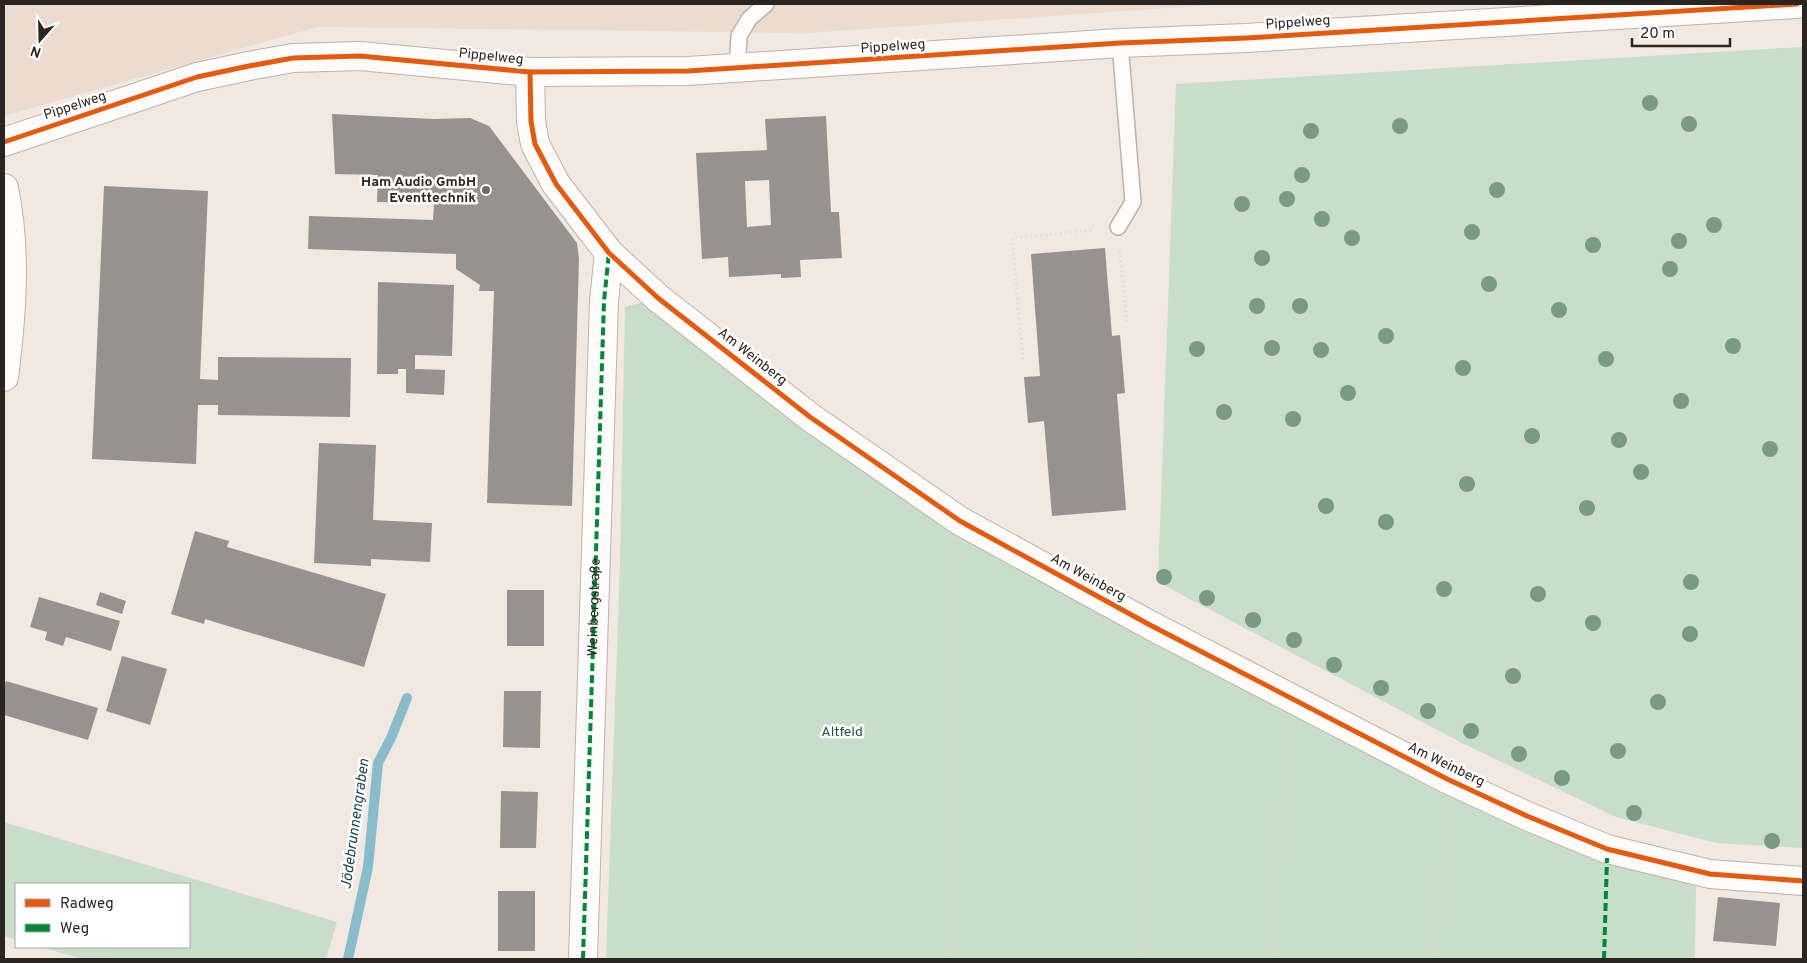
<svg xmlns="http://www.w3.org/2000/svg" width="1807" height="963" font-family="Overpass,sans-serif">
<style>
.built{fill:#ebdccf}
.green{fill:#c9dec9}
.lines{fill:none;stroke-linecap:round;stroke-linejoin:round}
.stream{stroke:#87bdcb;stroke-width:10}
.building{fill:#97918f;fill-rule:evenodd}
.lane-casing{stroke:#bab4ae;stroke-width:18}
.street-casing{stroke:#bab4ae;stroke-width:30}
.path{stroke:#d9d7d5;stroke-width:3;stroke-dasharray:1 4;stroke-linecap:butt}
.lane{stroke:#fdfcfa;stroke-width:15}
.street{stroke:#fdfcfa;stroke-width:28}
.quiet{stroke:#00873e;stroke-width:4;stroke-dasharray:8 4;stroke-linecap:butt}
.cycleway-casing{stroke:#fff;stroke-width:8}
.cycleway{stroke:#e8590c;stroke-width:5}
.tree{fill:#7a9a82}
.poi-dot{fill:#706964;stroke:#fff;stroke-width:2}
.labels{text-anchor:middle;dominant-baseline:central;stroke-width:5;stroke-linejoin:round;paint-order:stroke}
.street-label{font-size:14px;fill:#2b2521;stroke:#fff}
.poi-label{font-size:14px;font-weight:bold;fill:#2b2521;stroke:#fff;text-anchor:end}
.park-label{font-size:14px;fill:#195b34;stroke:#fff}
.water-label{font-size:15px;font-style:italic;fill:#1e444e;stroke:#fff}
</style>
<rect width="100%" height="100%" fill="#f0e8e1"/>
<path class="built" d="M4,4H1224L808,33L317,27L4,116Z"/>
<g class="green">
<path d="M1803,47V848L1716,843L1616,817L1462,743L1158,582L1176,84Z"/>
<path d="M644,302L958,536L1145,635L1696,883L1695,959H606L620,565L625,307Z"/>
<path d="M4,822L337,922L326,959H84L40,947H189V884H16V940L4,936Z"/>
</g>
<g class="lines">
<path class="stream" d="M348,959L368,867L378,763L391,738L407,698"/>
</g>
<g class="building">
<path d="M332,114L434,119L470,118L489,126L577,243L579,259L572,506L487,503L494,291H479L480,285L456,269V254L308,249L309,216L433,220L434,203L377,202L378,175L335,174Z"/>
<path d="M826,116L831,212H839L842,258L800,260L801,277L781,278V274L729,277L728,257L702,259L696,153L767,150L765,119ZM769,180L771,225L747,227L745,181Z"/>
<path d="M104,186L208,191L200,379L218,380V357L351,358L350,417L218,415V405H198L196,464L92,459Z"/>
<path d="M1105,248L1112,336L1120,335L1125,393L1117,394L1126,510L1052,516L1044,421L1028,423L1024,377L1040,376L1031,254Z"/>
<path d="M378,282L454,285L452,356L415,355V369L445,370L444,395L406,393V369H398V374H377Z"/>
<path d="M319,443L376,445L373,520L432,523L430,562L371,559V566L314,563Z"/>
<path d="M195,531L229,541L227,547L386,594L364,667L205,619L204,624L171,614Z"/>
<rect x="507" y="590" width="37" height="56"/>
<path d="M100,592L126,601L122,614L96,605Z"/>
<path d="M39,597L120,621L111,651L66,637L63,646L45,640L47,632L30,627Z"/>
<path d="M122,656L167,669L150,725L106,711Z"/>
<path d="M6,681L98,708L88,740L4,715V687Z"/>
<path d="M504,691H541L540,748L503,747Z"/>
<path d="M501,791L538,792L536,848H500Z"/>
<rect x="498" y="891" width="37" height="60"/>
<path d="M1718,897L1780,903L1776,946L1713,941Z"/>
</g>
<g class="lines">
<g class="lane-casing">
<g id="lane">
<path d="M737,68L739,36L749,19L766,4"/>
<path d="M1118,227L1133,202L1120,43"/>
</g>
</g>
<g class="street-casing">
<g id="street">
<path d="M530,72L531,121L535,144L556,184L609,253L658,298L810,417L960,521L1150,625L1447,779L1527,816L1607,849L1710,874L1803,881"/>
<path d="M4,142L197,77L249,66L293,58L360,56L530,72L688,71L1120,43L1246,38L1797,4"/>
<path d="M4,188C17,251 12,314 4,377"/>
<path d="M583,959L604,301L609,253"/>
</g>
</g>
<g class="path">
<path d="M1120,251L1127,323"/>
<path d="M1023,359L1012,238L1094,230"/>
<path d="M4,929L16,933"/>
<path d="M65,947L109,959"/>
<path d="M946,959L957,555"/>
<path d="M1137,959L1144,657"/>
<path d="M1276,959L1284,727"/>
<path d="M1438,959L1443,812"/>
</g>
<use href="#lane" class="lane"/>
<use href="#street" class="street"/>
<g class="quiet">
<path id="s1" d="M583,959L604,301L609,253"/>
<path d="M1604,959L1607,858"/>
</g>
<g class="cycleway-casing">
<g id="cycleway">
<path d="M530,72L531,121L535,144L556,184L609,253L658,298L810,417L960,521L1150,625L1447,779L1527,816L1607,849L1710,874L1803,881"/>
<path d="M4,142L197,77L249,66L293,58L360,56L530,72L688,71L1120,43L1246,38L1797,4"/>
</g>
</g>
<use href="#cycleway" class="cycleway"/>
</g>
<g class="tree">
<circle cx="1650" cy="103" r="8"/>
<circle cx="1689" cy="124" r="8"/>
<circle cx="1400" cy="126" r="8"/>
<circle cx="1311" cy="131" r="8"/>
<circle cx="1302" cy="175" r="8"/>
<circle cx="1497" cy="190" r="8"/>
<circle cx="1287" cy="199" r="8"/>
<circle cx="1242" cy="204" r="8"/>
<circle cx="1322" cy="219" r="8"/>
<circle cx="1714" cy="225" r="8"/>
<circle cx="1472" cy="232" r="8"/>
<circle cx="1352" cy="238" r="8"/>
<circle cx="1679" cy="241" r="8"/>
<circle cx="1593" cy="245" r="8"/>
<circle cx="1262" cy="258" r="8"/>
<circle cx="1670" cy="269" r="8"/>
<circle cx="1489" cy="284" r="8"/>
<circle cx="1257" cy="306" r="8"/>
<circle cx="1300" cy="306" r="8"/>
<circle cx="1559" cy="310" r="8"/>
<circle cx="1386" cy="336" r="8"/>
<circle cx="1733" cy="346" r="8"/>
<circle cx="1272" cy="348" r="8"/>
<circle cx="1197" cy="349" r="8"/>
<circle cx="1321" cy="350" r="8"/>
<circle cx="1606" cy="359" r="8"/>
<circle cx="1463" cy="368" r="8"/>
<circle cx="1348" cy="393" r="8"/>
<circle cx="1681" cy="401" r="8"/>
<circle cx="1224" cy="412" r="8"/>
<circle cx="1293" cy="419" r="8"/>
<circle cx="1532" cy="436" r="8"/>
<circle cx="1619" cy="440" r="8"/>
<circle cx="1770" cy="449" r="8"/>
<circle cx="1641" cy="472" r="8"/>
<circle cx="1467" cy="484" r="8"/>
<circle cx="1326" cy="506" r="8"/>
<circle cx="1587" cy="508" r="8"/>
<circle cx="1386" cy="522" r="8"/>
<circle cx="1164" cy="577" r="8"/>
<circle cx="1691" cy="582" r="8"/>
<circle cx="1444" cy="589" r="8"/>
<circle cx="1538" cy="594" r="8"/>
<circle cx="1207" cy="598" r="8"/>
<circle cx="1253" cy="620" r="8"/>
<circle cx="1593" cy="623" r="8"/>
<circle cx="1690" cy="634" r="8"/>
<circle cx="1294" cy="640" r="8"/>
<circle cx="1334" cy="665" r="8"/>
<circle cx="1513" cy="676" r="8"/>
<circle cx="1381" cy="688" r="8"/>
<circle cx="1658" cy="702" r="8"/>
<circle cx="1428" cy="711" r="8"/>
<circle cx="1471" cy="731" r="8"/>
<circle cx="1618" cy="751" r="8"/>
<circle cx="1519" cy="754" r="8"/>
<circle cx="1562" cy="778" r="8"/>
<circle cx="1634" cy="813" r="8"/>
<circle cx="1772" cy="841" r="8"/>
</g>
<circle class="poi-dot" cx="486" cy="190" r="5"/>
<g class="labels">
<g class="street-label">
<text transform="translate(1298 23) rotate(-4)">Pippelweg</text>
<text transform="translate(893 47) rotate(-4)">Pippelweg</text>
<text transform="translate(491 57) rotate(6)">Pippelweg</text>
<text transform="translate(75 106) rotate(-18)">Pippelweg</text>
<text transform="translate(752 357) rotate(38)">Am Weinberg</text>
<text transform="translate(1088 578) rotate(29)">Am Weinberg</text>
<text stroke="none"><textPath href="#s1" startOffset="352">Weinbergstraße</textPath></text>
<text transform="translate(1446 765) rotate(26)">Am Weinberg</text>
</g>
<g class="poi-label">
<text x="476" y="182">Ham Audio GmbH<tspan x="476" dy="16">Eventtechnik</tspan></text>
</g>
<g class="park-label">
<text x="842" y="732">Altfeld</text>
</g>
<g class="water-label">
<text transform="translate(356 824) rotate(-82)">Jödebrunnengraben</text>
</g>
</g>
<rect width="1807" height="963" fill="none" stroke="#2b2521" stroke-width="10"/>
<rect x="15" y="883" width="175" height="65" fill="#ffffff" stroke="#aaa8a6"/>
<rect x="25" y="899" width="25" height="8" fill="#e8590c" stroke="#aaa8a6"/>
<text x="60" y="908" font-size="15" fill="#2b2521">Radweg</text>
<rect x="25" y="924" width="25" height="8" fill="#00873e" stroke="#aaa8a6"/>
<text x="60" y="933" font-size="15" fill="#2b2521">Weg</text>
<g transform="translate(40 40) rotate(200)" stroke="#ffffff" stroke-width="4" paint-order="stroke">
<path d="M0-4L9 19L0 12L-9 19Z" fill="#2b2521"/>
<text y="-8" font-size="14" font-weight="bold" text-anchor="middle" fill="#2b2521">N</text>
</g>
<path d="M1632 38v8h98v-8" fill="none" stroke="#2b2521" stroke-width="2.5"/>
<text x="1640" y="38" font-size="15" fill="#2b2521" stroke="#ffffff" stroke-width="4" paint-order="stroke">20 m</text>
</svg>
